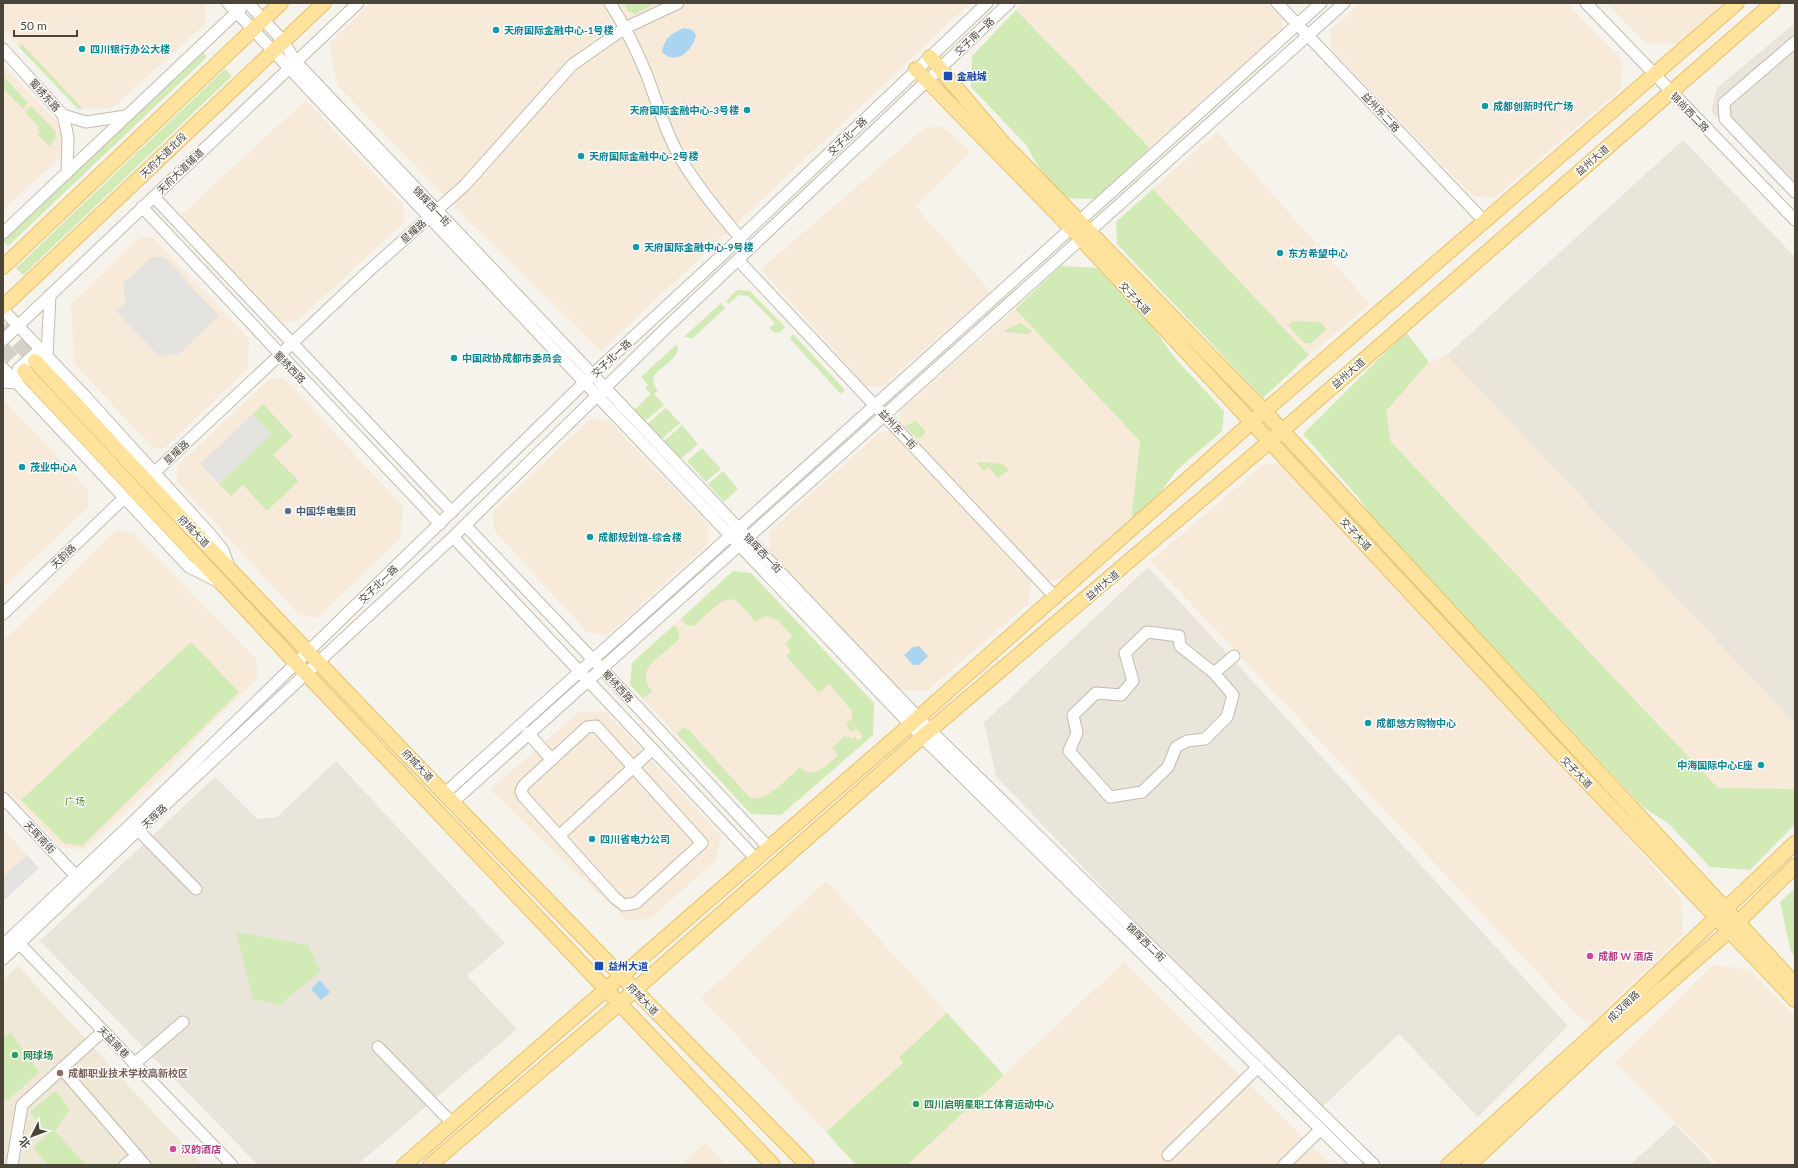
<svg xmlns="http://www.w3.org/2000/svg" width="1798" height="1168" font-family="Lato,'Noto Sans SC',sans-serif">
<style>
.residential{fill:#eae5da}
.commercial{fill:#f7ead8}
.education{fill:#efe8d6}
.green{fill:#d2eab5}
.parking{fill:#e5e3e0}
.water{fill:#a9d4f2}
.lines{fill:none;stroke-linecap:round;stroke-linejoin:round}
.major-tunnel{stroke:#d4d0c8;stroke-width:14;stroke-dasharray:14 7;stroke-linecap:butt}
.minor-casing{stroke:#c2bbae;stroke-width:13}
.major-casing{stroke:#e6c16a;stroke-width:16}
.minor{stroke:#fff;stroke-width:11}
.major{stroke:#ffe39c;stroke-width:14}
.culture-dot{fill:#0f9aa8;stroke:#fff;stroke-width:1.5}
.transit-dot{fill:#1a4fb4;stroke:#fff;stroke-width:1.5}
.service-dot{fill:#5c6f8a;stroke:#fff;stroke-width:1.5}
.hotel-dot{fill:#d1479c;stroke:#fff;stroke-width:1.5}
.leisure-dot{fill:#2e9e5b;stroke:#fff;stroke-width:1.5}
.education-dot{fill:#8d6e63;stroke:#fff;stroke-width:1.5}
.labels{text-anchor:middle;dominant-baseline:central;stroke-width:3;stroke-linejoin:round;paint-order:stroke}
.culture-label{font-size:10px;font-weight:bold;fill:#0d838f;stroke:#fff;text-anchor:start}
.street-label{font-size:10px;fill:#4b4439;stroke:#fff}
.transit-label{font-size:10px;font-weight:bold;fill:#164399;stroke:#fff;text-anchor:start}
.service-label{font-size:10px;font-weight:bold;fill:#4e5e75;stroke:#fff;text-anchor:start}
.park-label{font-size:10px;fill:#4a7f2a;stroke:#fff}
.hotel-label{font-size:10px;font-weight:bold;fill:#b23c85;stroke:#fff;text-anchor:start}
.leisure-label{font-size:10px;font-weight:bold;fill:#27864d;stroke:#fff;text-anchor:start}
.education-label{font-size:10px;font-weight:bold;fill:#785e54;stroke:#fff;text-anchor:start}
</style>
<rect width="100%" height="100%" fill="#f6f3ec"/>
<g class="residential">
<path d="M1795,23V198L1711,111L1717,88Z"/>
<path d="M1683,140L1795,257V724L1447,355Z"/>
<path d="M1148,567L1568,1026L1478,1117L1399,1034L1317,1112L996,776L984,723Z"/>
<path d="M336,761L505,943L467,976L517,1029L357,1165H258L40,941L215,777L257,819L277,817Z"/>
<path d="M1675,1124L1714,1165H1630Z"/>
</g>
<g class="commercial">
<path d="M3,3H205L206,23L112,108L80,109L3,30Z"/>
<path d="M370,3H970L601,351L466,218L337,85L329,44Z"/>
<path d="M1023,3H1267L1283,20L1282,31L1150,148L1016,10Z"/>
<path d="M1360,3H1567L1623,62L1620,90L1494,198L1471,195L1331,49V29Z"/>
<path d="M1607,3H1724L1679,44L1646,43Z"/>
<path d="M3,65L61,126V157L3,209Z"/>
<path d="M306,100L403,205L404,222L298,320L283,323L180,216Z"/>
<path d="M941,126L971,152L915,206L991,292L882,386H866L761,269L925,128Z"/>
<path d="M1217,132L1370,304L1309,355L1153,189Z"/>
<path d="M140,237H152L249,339L248,368L163,449L151,446L74,363L71,305Z"/>
<path d="M1015,309L1140,441L1131,523L1067,579L1045,580L899,425L900,411Z"/>
<path d="M1447,355L1795,724V789L1718,788L1391,442L1386,411L1429,362Z"/>
<path d="M284,378L403,507L401,537L317,618L299,615L177,481V466L269,379Z"/>
<path d="M3,399L88,490L89,507L3,587Z"/>
<path d="M590,419L609,421L709,525L707,545L608,635L588,633L494,530L493,511Z"/>
<path d="M890,431L1032,580L1028,604L928,690H898L770,552L769,532L879,433Z"/>
<path d="M1265,463L1284,466L1609,809L1624,833L1681,898L1683,934L1592,1023L1579,1017L1151,561Z"/>
<path d="M117,529L134,534L257,660V679L200,734L167,771L84,850L61,847L3,786V641Z"/>
<path d="M733,571L751,573L874,703L873,735L781,815L751,814L630,685L632,663Z"/>
<path d="M579,712H606L721,835L716,860L650,919L626,920L490,790Z"/>
<path d="M3,830L39,868L3,901Z"/>
<path d="M826,881L947,1013L899,1057L904,1063L826,1132L701,998Z"/>
<path d="M1124,962L1331,1165H907Z"/>
<path d="M1713,965L1749,969L1795,1016V1165H1718L1615,1062Z"/>
<path d="M705,1143L726,1165H682Z"/>
</g>
<path class="education" d="M18,966L202,1165H3V980Z"/>
<g class="green">
<path d="M623,3H656L635,14L629,12Z"/>
<path d="M1016,10L1150,148L1096,199L1062,198L1036,163L1026,145L971,87L972,56Z"/>
<path d="M22,44L82,108L80,109L77,108L19,47Z"/>
<path d="M200,49L207,57L8,246L3,241V235Z"/>
<path d="M225,69L232,76L23,275L16,268Z"/>
<path d="M3,76L28,103L23,109L3,88Z"/>
<path d="M31,106L56,132L55,140L49,146L37,134L40,131L37,129L39,127L25,112Z"/>
<path d="M1153,189L1309,355L1263,398L1117,244L1116,222Z"/>
<path d="M1061,266L1097,268L1148,320L1174,357L1224,411L1222,431L1176,471L1160,493L1131,523L1140,441L1015,309Z"/>
<path d="M737,290L750,291L785,327L780,333L773,332L770,328L775,323L748,296L739,295L729,304L726,301Z"/>
<path d="M721,303L725,308L693,338L684,337Z"/>
<path d="M1293,321L1320,322L1327,329L1311,343H1304L1288,325Z"/>
<path d="M1021,323L1032,331L1028,334L1006,332L1004,331Z"/>
<path d="M1406,332L1429,362L1386,411L1391,442L1718,788L1795,789V824L1750,870L1710,867L1669,824L1643,807L1373,518L1357,496L1303,434Z"/>
<path d="M793,334L845,390L841,394L790,339Z"/>
<path d="M677,344C683,357 659,367 653,377L654,385L658,391L654,394L664,405L645,421L634,410L651,394L645,388L648,385L641,377Z"/>
<path d="M263,404L293,436L273,455L299,481L267,511L243,485L231,496L219,484L271,434L253,414Z"/>
<path d="M666,408L680,423L662,439L647,424Z"/>
<path d="M916,421L926,432L920,438H917L905,426Z"/>
<path d="M682,425L698,444L681,459L664,441Z"/>
<path d="M702,448L721,469L706,482L687,461Z"/>
<path d="M979,462L1003,464L1009,470L998,478L988,467L984,471L977,463Z"/>
<path d="M723,471L738,489L724,502L708,484Z"/>
<path d="M733,571L751,573L874,703L873,735L781,815L751,814L677,734L683,728L688,729L749,797C765,805 788,777 800,767C813,781 827,765 838,755L832,748L845,736L847,738L849,736L852,739L855,737L858,741L863,736L856,728L851,732L846,725L852,718V711L829,684L819,693L786,656L791,651L785,644L792,636L778,620L767,616L755,622C750,615 743,606 736,601C723,592 704,620 693,626L686,625L681,619Z"/>
<path d="M674,625L679,631V638C667,655 632,666 652,691L643,698L630,685L632,663Z"/>
<path d="M191,642L239,692L82,846L64,843L21,800Z"/>
<path d="M1795,888V957L1791,952L1780,902Z"/>
<path d="M236,932L308,945L320,971L280,1005L253,999Z"/>
<path d="M947,1013L1004,1075L907,1165H856L826,1132L903,1063L899,1057Z"/>
<path d="M10,1032L39,1072L7,1101L3,1097V1038Z"/>
<path d="M55,1091L70,1109L55,1131L86,1165H48L33,1147L47,1135L30,1112Z"/>
</g>
<g class="parking">
<path d="M152,257H164L219,316L179,354L159,356L116,311L127,301L124,298V283Z"/>
<path d="M253,414L272,434L219,484L200,464Z"/>
<path d="M27,855L39,868L3,901V877Z"/>
</g>
<g class="water">
<path d="M684,28L692,30L696,35C693,51 675,66 662,52C664,38 672,33 684,28Z"/>
<path d="M919,646L928,656L919,665H913L904,655L913,647Z"/>
<path d="M320,980L330,992L321,1000L311,989Z"/>
</g>
<g class="lines">
<g class="major-tunnel">
<path d="M3,327L35,361"/>
<path d="M3,348L24,371"/>
</g>
<g class="minor-casing">
<g id="minor">
<path d="M228,3L585,383L922,737L1357,1165"/>
<path d="M248,3L283,41L296,62L930,730L1374,1165"/>
<path d="M610,3C624,25 636,49 646,73C656,99 663,125 676,150C693,182 717,210 740,238"/>
<path d="M1277,3L1485,222"/>
<path d="M1586,3L1795,220"/>
<path d="M1795,42L1724,103L1725,119L1795,192"/>
<path d="M3,49L63,115L68,137L67,173"/>
<path d="M63,115L86,122L126,116"/>
<path d="M154,197L452,512"/>
<path d="M142,207L440,524"/>
<path d="M3,233L241,8"/>
<path d="M738,260L1056,598"/>
<path d="M3,310L84,395L210,534L223,550L229,567"/>
<path d="M3,340L358,3"/>
<path d="M3,368L189,567L217,581"/>
<path d="M3,382L17,383L18,369L36,353L47,356L50,295"/>
<path d="M155,472L371,269L465,185L572,65L625,28L678,3"/>
<path d="M465,525L601,668L769,848"/>
<path d="M453,537L756,859"/>
<path d="M3,614L124,498"/>
<path d="M1214,673L1233,695L1227,717L1205,739L1187,741L1176,747L1168,767L1142,792L1110,797L1069,751L1077,733L1073,715L1096,693L1121,695L1133,681L1125,653L1147,632L1179,636L1180,646L1214,673L1234,656"/>
<path d="M596,726L702,843L636,903L624,905L615,898L523,796L521,791L524,785L587,727Z"/>
<path d="M528,733L552,760"/>
<path d="M445,793L1321,3"/>
<path d="M3,798L76,876"/>
<path d="M453,802L1344,3"/>
<path d="M133,825L196,889"/>
<path d="M559,836L653,749"/>
<path d="M15,939L232,1165"/>
<path d="M3,945L132,823L592,375L720,257L987,3"/>
<path d="M3,959L138,830L453,537L667,327L1009,3"/>
<path d="M378,1047L452,1123"/>
<path d="M134,1064L183,1022"/>
<path d="M62,1069L145,1165"/>
<path d="M1168,1155L1258,1067"/>
<path d="M12,1165L22,1105L103,1031"/>
<path d="M125,1165L137,1156"/>
<path d="M1284,1165L1320,1130"/>
</g>
</g>
<g class="major-casing">
<g id="major">
<path d="M930,57L1004,144L1265,412L1795,984"/>
<path d="M916,69L1071,228L1555,748L1795,1000"/>
<path d="M3,267L281,3"/>
<path d="M3,307L324,3"/>
<path d="M35,361C231,574 432,782 634,989C691,1048 750,1106 807,1165"/>
<path d="M24,371L296,663L773,1165"/>
<path d="M404,1165L910,725L1252,422L1737,3"/>
<path d="M430,1165L619,1004L922,737L1282,431L1773,3"/>
<path d="M1448,1165L1587,1040L1795,843"/>
<path d="M1469,1165L1599,1044L1729,931L1795,866"/>
</g>
</g>
<use href="#minor" class="minor"/>
<use href="#major" class="major"/>
</g>
<g class="culture-dot">
<circle cx="496" cy="30" r="4"/>
<circle cx="82" cy="49" r="4"/>
<circle cx="1485" cy="106" r="4"/>
<circle cx="747" cy="110" r="4"/>
<circle cx="581" cy="156" r="4"/>
<circle cx="636" cy="247" r="4"/>
<circle cx="1280" cy="253" r="4"/>
<circle cx="454" cy="358" r="4"/>
<circle cx="22" cy="467" r="4"/>
<circle cx="590" cy="537" r="4"/>
<circle cx="1368" cy="723" r="4"/>
<circle cx="1761" cy="765" r="4"/>
<circle cx="592" cy="839" r="4"/>
</g>
<g class="transit-dot">
<rect x="943" y="71" width="10" height="10" rx="2"/>
<rect x="594" y="961" width="10" height="10" rx="2"/>
</g>
<circle class="service-dot" cx="288" cy="511" r="4"/>
<g class="hotel-dot">
<circle cx="1590" cy="956" r="4"/>
<circle cx="173" cy="1149" r="4"/>
</g>
<g class="leisure-dot">
<circle cx="15" cy="1055" r="4"/>
<circle cx="916" cy="1104" r="4"/>
</g>
<circle class="education-dot" cx="60" cy="1073" r="4"/>
<g class="labels">
<g class="culture-label">
<text x="504" y="30">天府国际金融中心-1号楼</text>
<text x="90" y="49">四川银行办公大楼</text>
<text x="1493" y="106">成都创新时代广场</text>
<text x="739" y="110" text-anchor="end">天府国际金融中心-3号楼</text>
<text x="589" y="156">天府国际金融中心-2号楼</text>
<text x="644" y="247">天府国际金融中心-9号楼</text>
<text x="1288" y="253">东方希望中心</text>
<text x="462" y="358">中国政协成都市委员会</text>
<text x="30" y="467">茂业中心A</text>
<text x="598" y="537">成都规划馆-综合楼</text>
<text x="1376" y="723">成都悠方购物中心</text>
<text x="1753" y="765" text-anchor="end">中海国际中心E座</text>
<text x="600" y="839">四川省电力公司</text>
</g>
<g class="street-label">
<text transform="translate(974 36) rotate(-43)">交子南一路</text>
<text transform="translate(45 95) rotate(48)">蜀绣东路</text>
<text transform="translate(1381 112) rotate(47)">益州东二路</text>
<text transform="translate(1690 112) rotate(46)">锦尚西二路</text>
<text transform="translate(847 136) rotate(-44)">交子北一路</text>
<text transform="translate(163 155) rotate(-44)">天府大道北段</text>
<text transform="translate(1592 160) rotate(-41)">益州大道</text>
<text transform="translate(180 171) rotate(-44)">天府大道辅道</text>
<text transform="translate(432 206) rotate(47)">锦辉西一街</text>
<text transform="translate(413 231) rotate(-42)">星耀路</text>
<text transform="translate(1135 298) rotate(47)">交子大道</text>
<text transform="translate(611 358) rotate(-43)">交子北一路</text>
<text transform="translate(290 367) rotate(46)">蜀绣西路</text>
<text transform="translate(1348 373) rotate(-41)">益州大道</text>
<text transform="translate(898 429) rotate(47)">益州东一街</text>
<text transform="translate(176 452) rotate(-43)">星耀路</text>
<text transform="translate(194 531) rotate(46)">府城大道</text>
<text transform="translate(1356 534) rotate(47)">交子大道</text>
<text transform="translate(763 553) rotate(46)">锦晖西一街</text>
<text transform="translate(63 556) rotate(-44)">天韵路</text>
<text transform="translate(378 584) rotate(-44)">交子北一路</text>
<text transform="translate(1102 585) rotate(-40)">益州大道</text>
<text transform="translate(618 686) rotate(47)">蜀绣西路</text>
<text transform="translate(418 765) rotate(46)">府城大道</text>
<text transform="translate(1577 772) rotate(46)">交子大道</text>
<text transform="translate(154 816) rotate(-43)">天晖路</text>
<text transform="translate(40 837) rotate(47)">天晖南街</text>
<text transform="translate(1146 942) rotate(44)">锦晖西二街</text>
<text transform="translate(643 999) rotate(46)">府城大道</text>
<text transform="translate(1623 1006) rotate(-44)">成汉南路</text>
<text transform="translate(114 1042) rotate(46)">天益南巷</text>
</g>
<g class="transit-label">
<text x="957" y="76">金融城</text>
<text x="608" y="966">益州大道</text>
</g>
<g class="service-label">
<text x="296" y="511">中国华电集团</text>
</g>
<g class="park-label">
<text x="75" y="801">广场</text>
</g>
<g class="hotel-label">
<text x="1598" y="956">成都 W 酒店</text>
<text x="181" y="1149">汉韵酒店</text>
</g>
<g class="leisure-label">
<text x="23" y="1055">网球场</text>
<text x="924" y="1104">四川启明星职工体育运动中心</text>
</g>
<g class="education-label">
<text x="68" y="1073">成都职业技术学校高新校区</text>
</g>
</g>
<rect width="1798" height="1168" fill="none" stroke="#4b4439" stroke-width="8"/>
<g transform="translate(32 1136) rotate(228)" stroke="#ffffff" stroke-width="3" paint-order="stroke">
<path d="M0-3L7 15L0 10L-7 15Z" fill="#4b4439"/>
<text y="-6" font-size="11" font-weight="bold" text-anchor="middle" fill="#4b4439">北</text>
</g>
<path d="M14 30v6h63v-6" fill="none" stroke="#4b4439" stroke-width="2"/>
<text x="20" y="30" font-size="12" fill="#4b4439" stroke="#ffffff" stroke-width="3" paint-order="stroke">50 m</text>
</svg>
